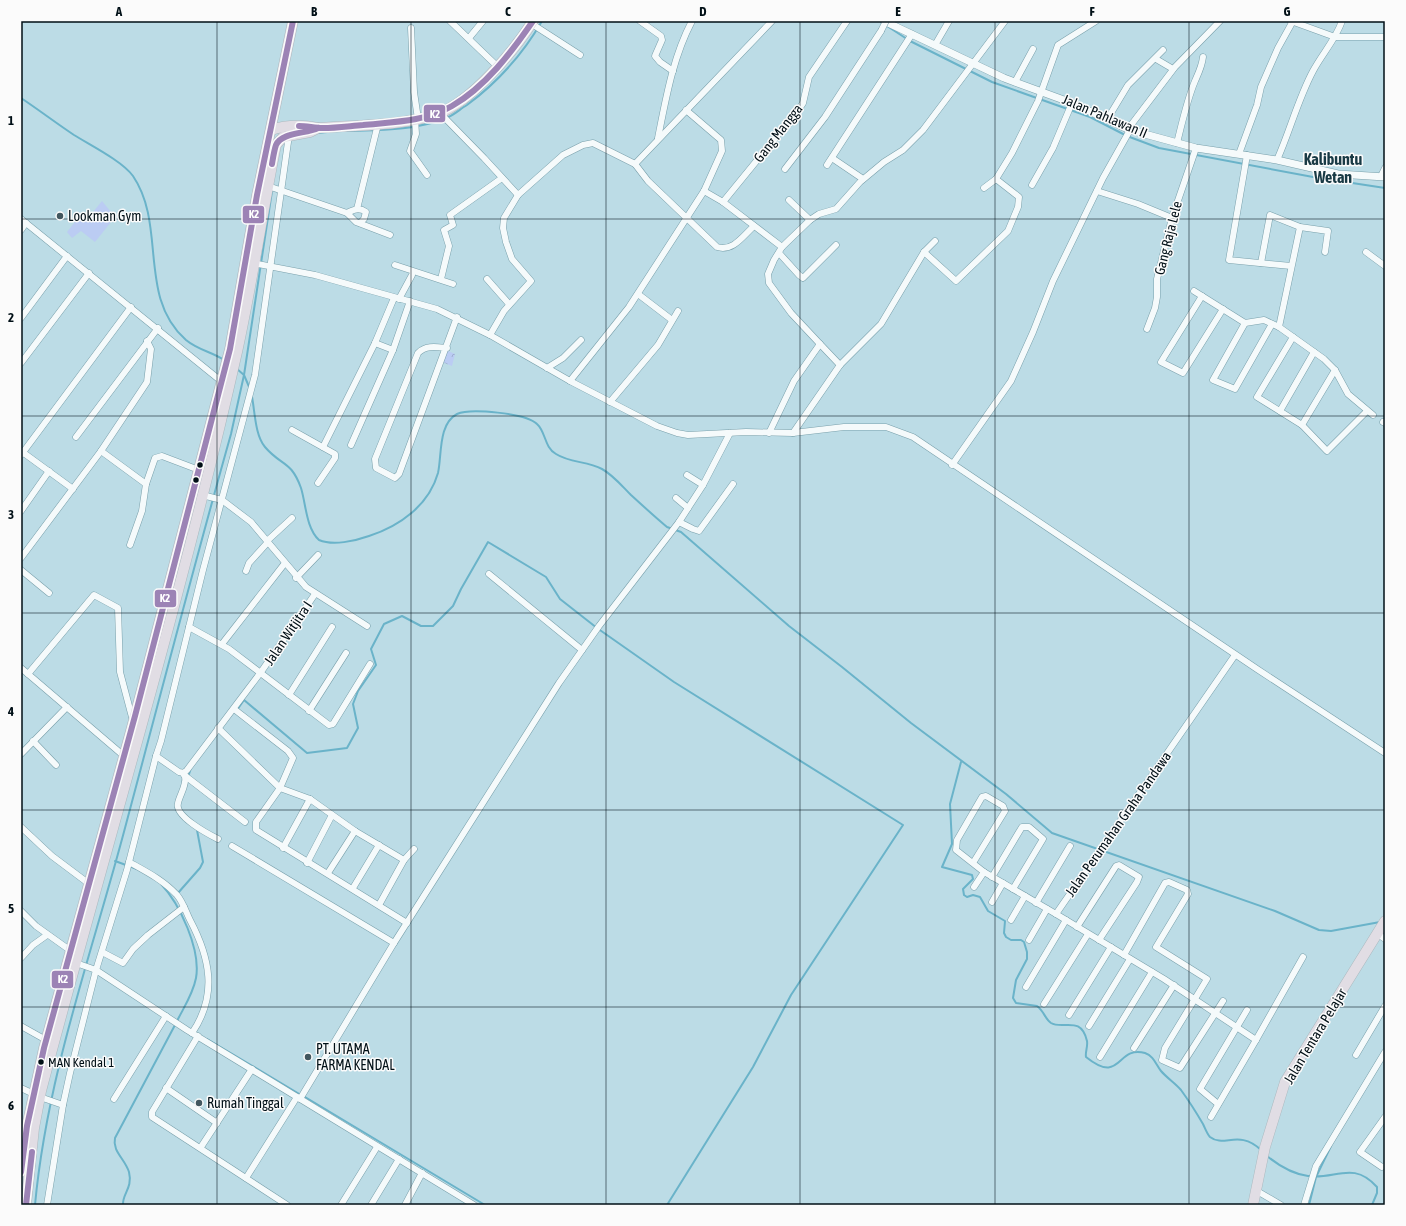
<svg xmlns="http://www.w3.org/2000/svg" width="1406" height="1226" font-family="'Asap Condensed',sans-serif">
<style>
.forest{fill:url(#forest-crowns)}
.garden{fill:#bbccf3}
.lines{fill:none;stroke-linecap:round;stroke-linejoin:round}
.stream{stroke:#6ab3c9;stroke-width:2}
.minor-casing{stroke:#79a0ab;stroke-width:7}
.tertiary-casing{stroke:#79a0ab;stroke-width:8}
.trunk-casing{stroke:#abb9bf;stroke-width:11}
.minor{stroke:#f5fafb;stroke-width:6}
.tertiary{stroke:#f5fafb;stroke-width:7}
.trunk{stroke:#e1dde4;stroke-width:10}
.minor-bridge-casing{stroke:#79a0ab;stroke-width:7;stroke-linecap:butt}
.minor-bridge{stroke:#f5fafb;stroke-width:6}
.bus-1-casing{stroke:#fbfbfb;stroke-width:9}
.bus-1{stroke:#9c83b5;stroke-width:6}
.grid{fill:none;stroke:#000f16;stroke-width:1;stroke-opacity:0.55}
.poi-dot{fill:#42575f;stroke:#fbfbfb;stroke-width:1.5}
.bus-dot{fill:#000f16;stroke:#fbfbfb;stroke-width:1.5}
.labels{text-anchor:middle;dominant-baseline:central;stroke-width:3;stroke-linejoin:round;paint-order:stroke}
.bus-label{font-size:13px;fill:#000f16;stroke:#fbfbfb;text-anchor:start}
.street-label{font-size:14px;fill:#000f16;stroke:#fbfbfb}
.poi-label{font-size:14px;fill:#000f16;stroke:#fbfbfb;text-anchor:start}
.quarter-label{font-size:16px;font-weight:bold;fill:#193a45;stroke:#fbfbfb}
.line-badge{stroke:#fbfbfb;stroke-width:1.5}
.badge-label{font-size:11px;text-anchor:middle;font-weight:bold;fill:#fff}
.neatline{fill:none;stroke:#000f16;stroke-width:1.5}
.grid-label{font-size:13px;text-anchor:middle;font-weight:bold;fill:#000f16}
</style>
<defs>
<pattern id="forest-crowns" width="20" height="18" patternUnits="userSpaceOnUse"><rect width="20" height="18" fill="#bbccf3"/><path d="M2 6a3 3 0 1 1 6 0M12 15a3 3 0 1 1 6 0" fill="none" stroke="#9faed0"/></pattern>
</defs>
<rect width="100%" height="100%" fill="#bcdce6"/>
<path class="forest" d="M446,350L455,354L452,366L442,362Z"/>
<path class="garden" d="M102,201L115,217L95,242L81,231L72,238L67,232L82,213L89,217Z"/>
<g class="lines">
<g class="stream">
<path d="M887,26L910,41L992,82L1090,117L1127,136L1159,148L1313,177L1385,188"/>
<path d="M21,98C39,110 56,123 74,135C90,145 122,161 133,176C167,226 137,297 186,340C198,350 212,352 224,360"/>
<path d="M346,131C379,130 414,131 446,118C453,116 460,109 467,105C498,82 523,54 542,21"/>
<path d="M318,133L327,132"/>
<path d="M237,369L244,375L250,389"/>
<path d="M252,397C255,412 255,435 265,447C281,466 291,460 301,488C306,504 306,528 319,540C333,546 355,541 369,536C400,526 429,505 438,473C442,455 438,424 457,414C470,408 526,413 537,424C546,432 544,447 556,454C570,463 587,461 602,469C613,475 622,486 631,495C643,506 655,517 667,527L681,532L789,626L842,667L911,723L1006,794L1052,833L1275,911L1319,930L1331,931L1380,922"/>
<path d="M237,710L244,700L307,753L347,748L358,728L353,704L358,691L376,665L371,649L384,624L402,616L421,626H433L453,606L461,589L488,542L546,577L560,599L597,628L674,682L903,825L791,995L753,1067L667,1205"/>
<path d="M961,762L950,804L952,844L942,867L972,875L973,879L963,889L964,895L967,897L973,895L980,897L988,911L1005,921L1004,933L1006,937L1011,940H1021L1024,942L1027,952V959L1016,980L1013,998L1016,1003L1037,1006C1044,1011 1045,1019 1051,1023C1063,1030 1081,1015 1087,1041C1088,1047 1085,1052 1086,1057C1122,1086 1116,1045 1145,1053C1154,1056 1156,1065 1161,1071C1167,1078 1175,1083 1181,1090C1189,1101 1196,1112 1203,1124C1205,1128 1207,1134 1210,1137C1224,1148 1239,1129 1261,1150"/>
<path d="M188,777L191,768"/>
<path d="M115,861L137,869"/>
<path d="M161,884C180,904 201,950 196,978C193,994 184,1007 177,1021"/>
<path d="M178,893L200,868L203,862L197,830"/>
<path d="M207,1039L301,1095"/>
<path d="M305,1097L485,1205"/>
<path d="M1267,1156C1278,1165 1293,1174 1308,1176C1335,1180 1353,1160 1377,1187V1193L1372,1205"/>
<path d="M35,1205C47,1075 92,953 125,828C160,697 194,565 231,434L244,375L272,191"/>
<path d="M123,1205C122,1194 133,1188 129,1172C125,1159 112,1151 115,1138L175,1025"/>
<path d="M1309,1205L1316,1177L1331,1146"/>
</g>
<g class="minor-casing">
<g id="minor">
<path d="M450,21L498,67"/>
<path d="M640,21L661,36L662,40L655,56L660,62L673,71"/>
<path d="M1291,21L1335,37H1385"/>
<path d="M532,24L580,55"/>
<path d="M411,28L414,92L418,119"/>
<path d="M469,38L483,21"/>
<path d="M935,45L949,21"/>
<path d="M1156,59L1173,69"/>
<path d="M1015,82L1033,49"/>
<path d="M440,113L484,158L518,195"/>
<path d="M1108,118L1128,85L1163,50"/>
<path d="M415,119L416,134L410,151L427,175"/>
<path d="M1128,129L1175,67L1220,21"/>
<path d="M658,138C666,98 673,57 692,21"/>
<path d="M1177,143C1182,123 1187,100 1195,81C1199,72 1202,66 1203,57"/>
<path d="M1239,154L1257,105L1261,87L1278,48L1293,21"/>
<path d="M1247,155L1229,260L1291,266"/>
<path d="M832,158L863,179"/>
<path d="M1277,160C1290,131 1298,99 1313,71C1322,54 1336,39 1342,21"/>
<path d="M635,164L648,181L717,247C733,252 743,236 754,226"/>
<path d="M827,165L912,34"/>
<path d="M785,169L825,117L881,31"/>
<path d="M1381,176L1385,168"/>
<path d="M1032,185L1053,148L1072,103"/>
<path d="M268,186L347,213L356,222L390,235"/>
<path d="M984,188L996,179L1012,153L1038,101L1058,45L1096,21"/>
<path d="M704,191L723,202L799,109L803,103L809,77L847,21"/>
<path d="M1097,191L1138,204L1172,218"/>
<path d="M789,200L810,220"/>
<path d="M723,202L782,247"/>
<path d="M357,209L378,124"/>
<path d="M347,213C353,210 359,207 366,212L364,219L360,223"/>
<path d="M21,219L221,381"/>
<path d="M21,230L26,223"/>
<path d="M924,252L956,281L1008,231L1018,207L1019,197L996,179"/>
<path d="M1366,252L1385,266"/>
<path d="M779,253L799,275L803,278L836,245"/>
<path d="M253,263L315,275L437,309L490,335L570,381L657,426L677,433L688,435L746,432L793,433L844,427H886L913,437L1257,669L1385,753"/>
<path d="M1261,263L1270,215L1300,227L1328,231L1325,252"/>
<path d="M395,265L453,284"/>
<path d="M441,279L449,246L444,230L453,225L450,215L502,178"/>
<path d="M487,279L509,304"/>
<path d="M1194,291L1245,323L1264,320L1279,327L1324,359L1335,370L1348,394L1373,415"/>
<path d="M638,294L672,320"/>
<path d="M1202,296L1161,362L1183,373L1223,309"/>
<path d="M399,299L412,275"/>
<path d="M21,318L67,256"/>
<path d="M1245,323L1213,380L1235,389L1272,324"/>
<path d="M1279,327L1300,227"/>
<path d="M1147,329L1155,308L1157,297V279L1172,218L1196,148"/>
<path d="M490,335L504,311L531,281L512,259L506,242L503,228L504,218L518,195L563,155L583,145L593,143L635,164L772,21"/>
<path d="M1293,337L1257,397L1302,425L1327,451L1367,411"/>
<path d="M820,344L840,365"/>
<path d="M447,348C436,347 426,345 418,353L375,459L376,468L395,478L399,474L457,317"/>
<path d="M393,350L410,301"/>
<path d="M21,363L89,273"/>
<path d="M547,368L563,358L581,340"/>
<path d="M570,381L629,307L704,191L722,151L721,140L686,110"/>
<path d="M610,402L658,345L678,311"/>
<path d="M1280,411L1314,352"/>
<path d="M1383,422L1385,423"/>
<path d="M1302,425L1335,370"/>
<path d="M292,430L335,454V458L318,483"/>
<path d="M769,433L794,381L820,344L791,313L769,283L768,274L774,260L782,247L810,220L819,214L836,209L860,182L884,162L903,150L923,130L1005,21"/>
<path d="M793,433L840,365L881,324L924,252L935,241"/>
<path d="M76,437L158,328"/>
<path d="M351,445L393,350L375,343L394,298"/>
<path d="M323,447L375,343"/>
<path d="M21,451L73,489"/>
<path d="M101,451L146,484"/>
<path d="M21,455L131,307"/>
<path d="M952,465L1011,381L1033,332L1053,281L1103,178L1130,130"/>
<path d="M687,475L703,485"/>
<path d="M202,495L222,500L251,522L306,587L367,626"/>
<path d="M676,498L688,508"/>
<path d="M21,511L49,471"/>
<path d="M679,522L693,529L699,531L733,484"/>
<path d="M267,541L292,518"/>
<path d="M130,545L142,511L146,484L155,458L162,456L199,470"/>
<path d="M21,558L101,451L147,382L151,349L147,341"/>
<path d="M21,570L49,593"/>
<path d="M246,571L249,563L268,542"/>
<path d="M489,574L582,650"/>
<path d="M296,578L318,555"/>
<path d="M189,627L229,649L329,725L333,724L370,664"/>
<path d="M222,644L285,563"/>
<path d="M21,668L124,756"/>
<path d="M28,674L94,595L118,608L120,672L133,721"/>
<path d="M289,695L332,627"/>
<path d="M234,709L288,751L293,758L280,788L256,822V830L407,923"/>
<path d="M309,711L346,653"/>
<path d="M218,728L280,788L310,799L355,831L404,860"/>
<path d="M33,741L56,765"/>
<path d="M21,754L67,707"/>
<path d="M156,756L179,772L184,773L187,770L261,672L315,594"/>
<path d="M184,775L245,822"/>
<path d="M185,776C187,785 180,794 178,803C174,816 208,834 218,839"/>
<path d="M21,827L52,856L88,883"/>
<path d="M232,846L394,943"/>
<path d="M283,848L310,799"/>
<path d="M129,862C147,872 163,880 177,895C183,902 186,912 190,920C210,958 218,995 192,1033"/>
<path d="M307,863L332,815"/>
<path d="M973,863L1005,811L1003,806L986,796L982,797L957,840L956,850L984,872L1056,914L1235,655"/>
<path d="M328,873L355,831"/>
<path d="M992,877L1022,827H1029L1043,839L1013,889"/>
<path d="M974,887L984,872"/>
<path d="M353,888L379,845"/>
<path d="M992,902L1003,883"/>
<path d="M1036,903L1070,846"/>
<path d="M379,905L404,860L414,849"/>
<path d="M21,911L36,926L71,951"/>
<path d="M1056,914L1164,979L1256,1040L1303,957"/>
<path d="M1011,920L1025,896"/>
<path d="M1077,927L1116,866L1119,865L1139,877L1137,882L1099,940"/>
<path d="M1378,934L1385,939"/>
<path d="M1029,940L1047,909"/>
<path d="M102,952L123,963L133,949L148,935L184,907"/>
<path d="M1124,955L1165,883L1169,882L1187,890L1188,894L1156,947L1207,979L1165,1048L1162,1060L1180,1068L1223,1001"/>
<path d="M21,958L33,945L47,935"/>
<path d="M76,963L96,970L187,1030L474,1205"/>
<path d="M1026,987L1066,920"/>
<path d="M1044,1004L1088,934"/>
<path d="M1069,1015L1111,947"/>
<path d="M21,1026L46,1040"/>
<path d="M1089,1026L1130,959"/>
<path d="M198,1036L152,1112V1117L287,1205"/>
<path d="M1134,1048L1174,985"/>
<path d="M1356,1055L1385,1006"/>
<path d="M1100,1057L1152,972"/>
<path d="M21,1088L40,1097L63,1105"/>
<path d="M166,1088L217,1123"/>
<path d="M114,1099L166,1016"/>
<path d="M300,1099L394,943L559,683L599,626L679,522L703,485L730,433"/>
<path d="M1218,1104L1200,1089L1247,1010"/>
<path d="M1211,1117L1256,1040"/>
<path d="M1385,1117L1360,1152L1382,1167L1385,1166"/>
<path d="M201,1147L252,1069"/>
<path d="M246,1178L297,1097"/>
<path d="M1257,1191L1281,1205"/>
<path d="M47,1205L63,1105L70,1073L96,970L127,870L156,756L161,741L203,570L255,375L289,135"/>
<path d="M341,1205L377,1147"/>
<path d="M371,1205L399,1159"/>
<path d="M405,1205L422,1173"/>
<path d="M1304,1205L1316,1166L1385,1052"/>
</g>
</g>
<g class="tertiary-casing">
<path id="tertiary" d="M884,21L1004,78L1072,103L1130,130L1196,148L1277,160L1338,174L1385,177"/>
</g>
<g class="trunk-casing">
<g id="trunk">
<path d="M271,130C286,125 303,125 318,128C355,125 402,126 438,114C472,101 514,51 533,21"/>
<path d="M21,1172L27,1126L44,1048L135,716L230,349L257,195L293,21"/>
<path d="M26,1205L34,1128L41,1091C106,845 181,601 237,352C252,284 262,214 276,145L283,137L310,132L318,128"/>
<path d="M1253,1205L1265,1147L1285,1082L1385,921"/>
</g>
</g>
<use href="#minor" class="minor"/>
<use href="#tertiary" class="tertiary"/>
<use href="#trunk" class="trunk"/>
<g class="minor-bridge-casing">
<path id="minor-bridge" d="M881,31L886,21"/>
</g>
<use href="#minor-bridge" class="minor-bridge"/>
<g class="bus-1-casing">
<g id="bus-1">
<path d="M299,126C307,126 315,128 323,128C336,128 350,126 363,125C392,122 425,122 452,106C485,87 511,53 533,21"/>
<path d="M272,164C273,158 274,151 276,145C282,132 306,134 318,128"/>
<path d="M21,1172L27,1126L44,1048L135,716L230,349L257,195L293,21"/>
<path d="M26,1205L32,1152"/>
</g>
</g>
<use href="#bus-1" class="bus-1"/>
</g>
<path class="grid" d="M217,21V1205M411,21V1205M606,21V1205M800,21V1205M995,21V1205M1189,21V1205M21,219H1385M21,416H1385M21,613H1385M21,810H1385M21,1007H1385"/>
<g class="poi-dot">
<circle cx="60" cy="216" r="4"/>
<circle cx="308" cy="1057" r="4"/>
<circle cx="199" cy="1103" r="4"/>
</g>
<g class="bus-dot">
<circle cx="200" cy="465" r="3.5"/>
<circle cx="196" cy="480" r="3.5"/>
<circle cx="41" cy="1062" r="3.5"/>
</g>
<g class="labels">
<g class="bus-label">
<text x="48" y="1062">MAN Kendal 1</text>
</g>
<g class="street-label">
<text transform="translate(1105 116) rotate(23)">Jalan Pahlawan II</text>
<text transform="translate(778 133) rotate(-52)">Gang Mangga</text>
<text transform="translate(1168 238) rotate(-76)">Gang Raja Lele</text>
<text transform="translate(288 633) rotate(-56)">Jalan Witjitra I</text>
<text transform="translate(1118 824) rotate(-55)">Jalan Perumahan Graha Pandawa</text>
<text transform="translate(1315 1036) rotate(-59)">Jalan Tentara Pelajar</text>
</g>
<g class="poi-label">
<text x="68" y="216">Lookman Gym</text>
<text x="316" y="1049">PT. UTAMA<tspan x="316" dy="16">FARMA KENDAL</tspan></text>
<text x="207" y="1103">Rumah Tinggal</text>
</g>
<g class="quarter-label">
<text x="1333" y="159">Kalibuntu<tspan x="1333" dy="18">Wetan</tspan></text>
</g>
</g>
<g class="line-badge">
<rect x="423" y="104" width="23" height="19" rx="4" fill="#9c83b5"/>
<rect x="242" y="205" width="23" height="19" rx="4" fill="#9c83b5"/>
<rect x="154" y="589" width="23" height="19" rx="4" fill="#9c83b5"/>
<rect x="51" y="970" width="23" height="19" rx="4" fill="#9c83b5"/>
</g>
<g class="badge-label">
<text x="435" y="118">K2</text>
<text x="254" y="218">K2</text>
<text x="165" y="602">K2</text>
<text x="63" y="983">K2</text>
</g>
<rect width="1406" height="1226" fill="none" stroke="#fbfbfb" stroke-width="44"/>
<rect x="22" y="22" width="1362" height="1182" class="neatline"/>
<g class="grid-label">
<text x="119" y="16">A</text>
<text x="314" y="16">B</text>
<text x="508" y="16">C</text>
<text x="703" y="16">D</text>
<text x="898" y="16">E</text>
<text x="1092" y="16">F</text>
<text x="1287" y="16">G</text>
<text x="11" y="125">1</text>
<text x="11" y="322">2</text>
<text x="11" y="519">3</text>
<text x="11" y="716">4</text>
<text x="11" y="913">5</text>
<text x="11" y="1110">6</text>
</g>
</svg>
